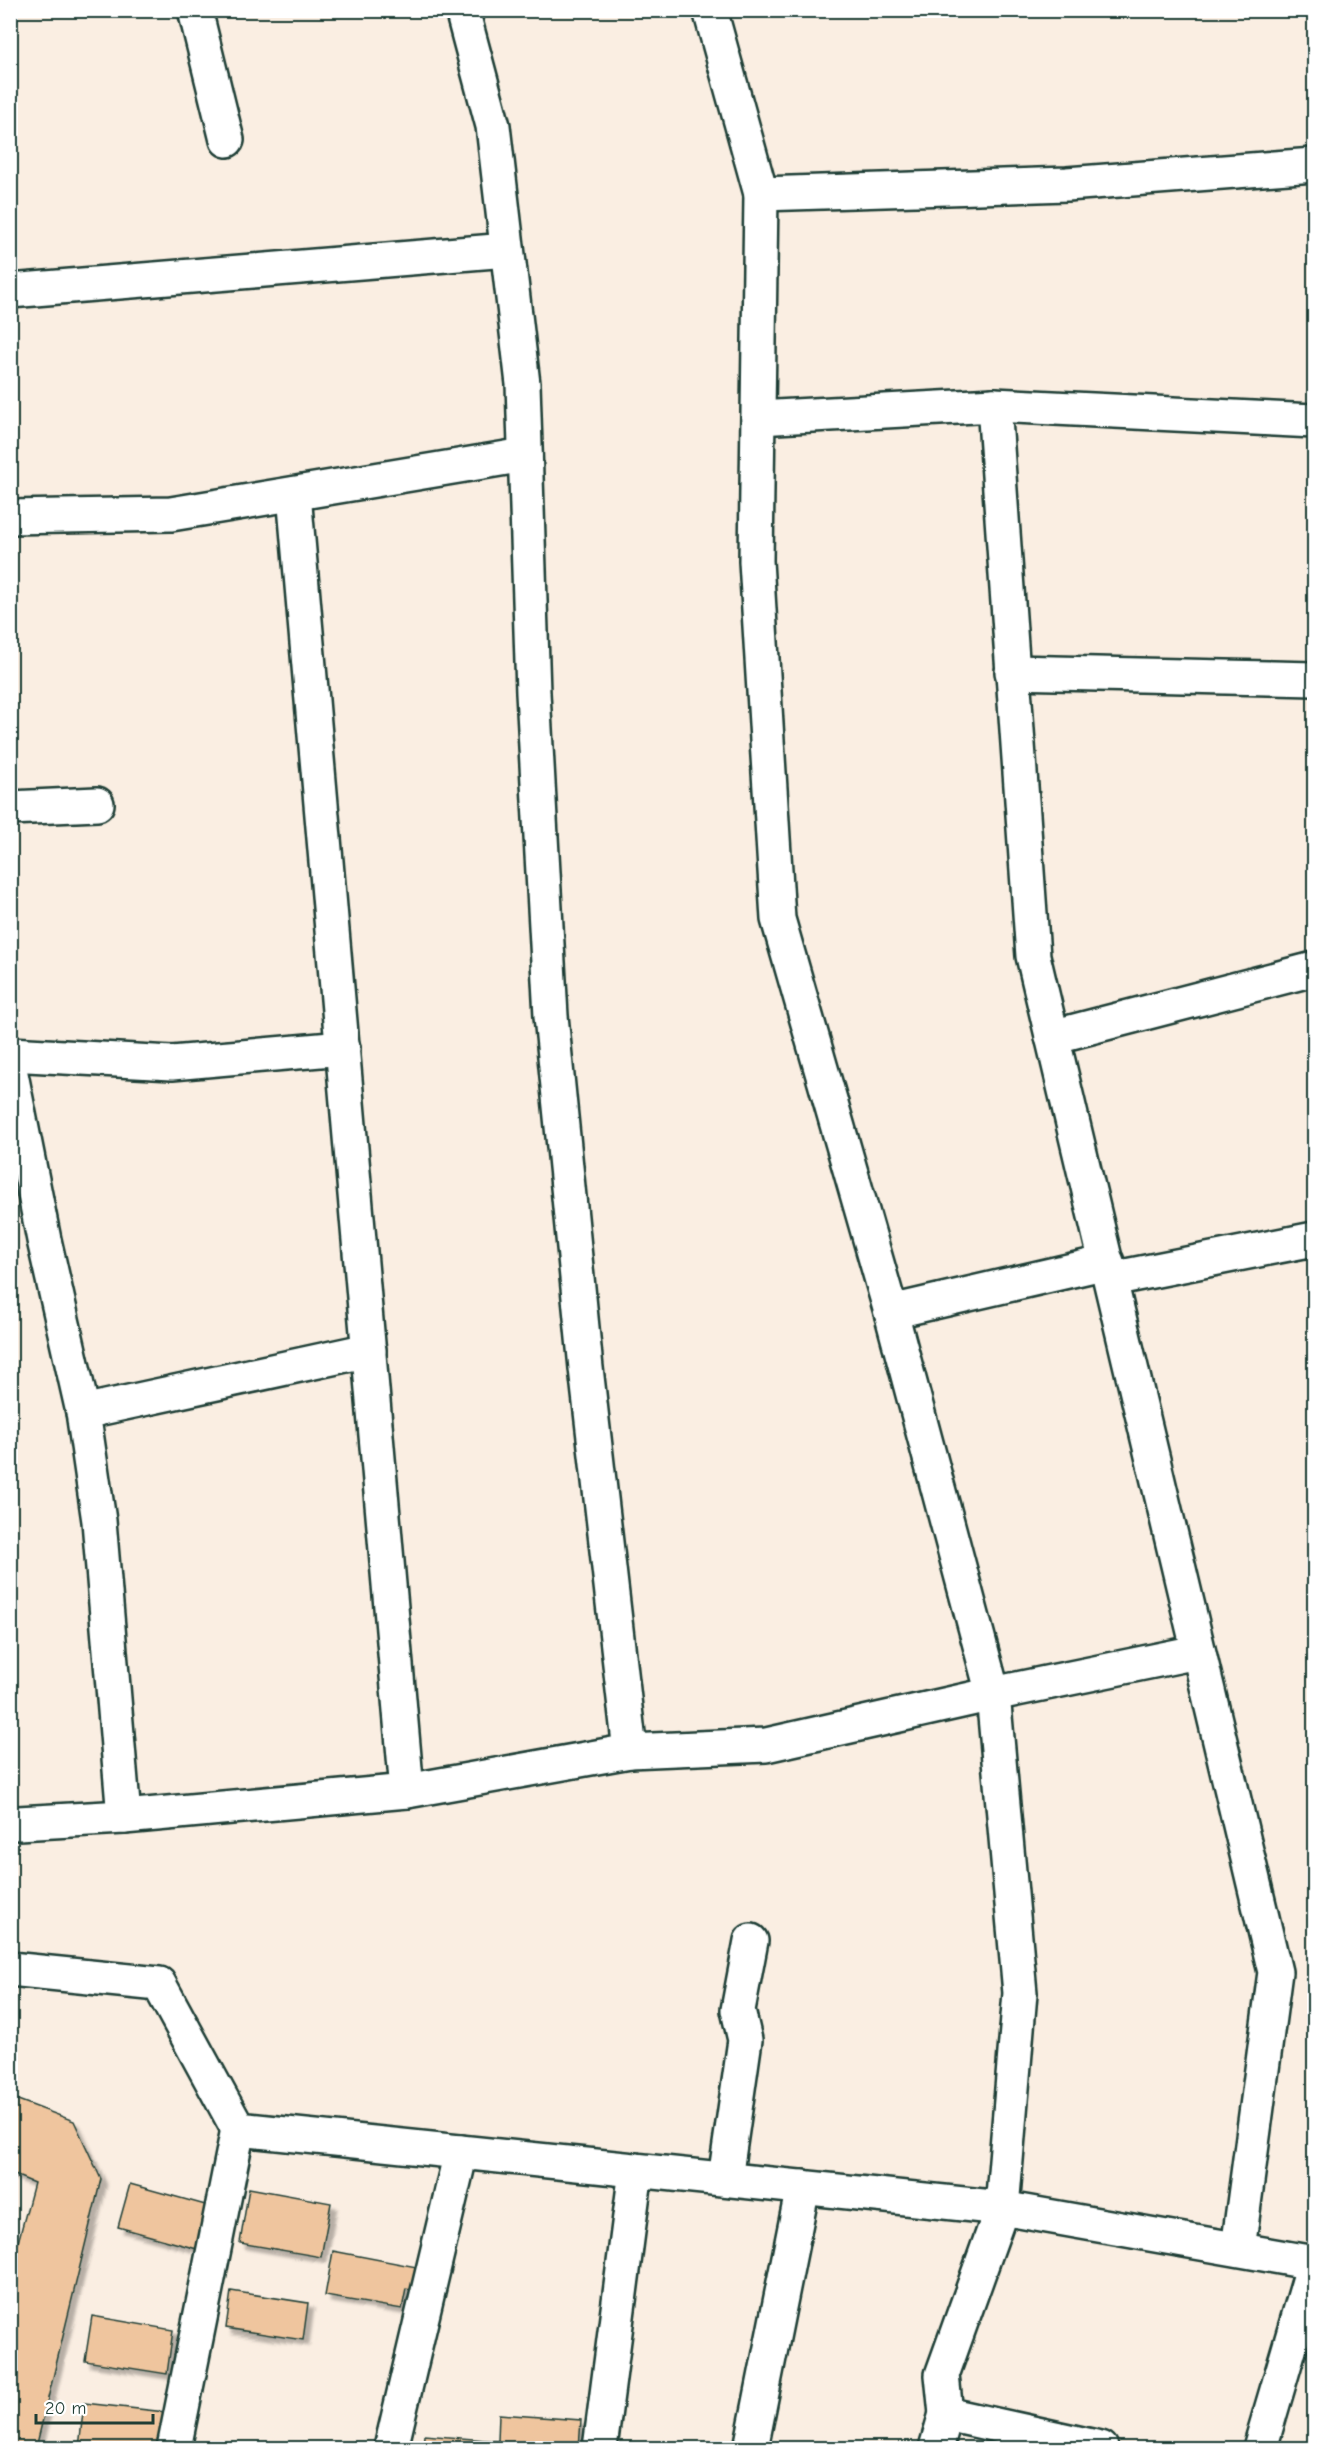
<svg xmlns="http://www.w3.org/2000/svg" width="1325" height="2459" font-family="'Comic Neue',sans-serif">
<style>
.building{fill:#efc59e;stroke:#1f3d34;stroke-width:1.5;filter:url(#shadow)}
.lines{fill:none;stroke-linecap:round;stroke-linejoin:round}
.minor-casing{stroke:#1f3d34;stroke-width:38}
.minor{stroke:#fff;stroke-width:33}
</style>
<defs>
<filter id="shadow"><feDropShadow dx="5.5" dy="5.5" stdDeviation="1.5" flood-color="#0004"/></filter>
</defs>
<rect width="100%" height="100%" fill="#faeee2"/>
<filter id="ink" filterUnits="userSpaceOnUse"><feTurbulence type="fractalNoise" baseFrequency=".0167" numOctaves="2"/><feDisplacementMap in="SourceGraphic" scale="12" xChannelSelector="R" yChannelSelector="G"/><feConvolveMatrix kernelMatrix="1 2 1 2 8 2 1 2 1" color-interpolation-filters="sRGB"/></filter>
<g filter="url(#ink)">
<g class="building">
<path d="M10,2097L74,2121L101,2179L36,2448H10V2272L34,2183L10,2173Z"/>
<path d="M130,2184L209,2206L197,2249L118,2227Z"/>
<path d="M249,2188L331,2203L321,2257L240,2243Z"/>
<path d="M333,2251L422,2268L418,2291L406,2289L402,2309L325,2296Z"/>
<path d="M231,2291L308,2303L303,2340L226,2328Z"/>
<path d="M92,2316L173,2330L167,2374L85,2361Z"/>
<path d="M84,2403L165,2412L161,2448H79Z"/>
<path d="M499,2414L581,2420L579,2448H423L424,2435L498,2441Z"/>
</g>
<g class="lines">
<g class="minor-casing">
<g id="minor">
<path d="M195,10L227,140"/>
<path d="M462,10L493,126L523,384L533,693L551,1016L586,1368L630,1751L766,1745L993,1694L1020,1993L1002,2208L942,2375L946,2414L1101,2448"/>
<path d="M710,10L761,194L1067,184L1314,165"/>
<path d="M761,194L756,561L778,919L891,1312L993,1694L1197,1652"/>
<path d="M10,291L507,250"/>
<path d="M994,405L1033,956L1275,1972L1238,2249"/>
<path d="M758,418L994,405L1314,421"/>
<path d="M294,494L407,1791"/>
<path d="M10,517L171,514L525,455"/>
<path d="M1012,672L1314,679"/>
<path d="M10,808L97,804"/>
<path d="M1052,1037L1314,969"/>
<path d="M10,1054L172,1063L343,1048"/>
<path d="M10,1069L44,1240L83,1412L99,1521L124,1817"/>
<path d="M1111,1279L1314,1239"/>
<path d="M891,1312L1107,1262"/>
<path d="M83,1412L369,1350"/>
<path d="M18,1823L124,1817L407,1791L630,1751"/>
<path d="M10,1969L159,1984L238,2129L1002,2208L1314,2263"/>
<path d="M725,2179L745,2040L738,2010L751,1941"/>
<path d="M174,2448L238,2129"/>
<path d="M391,2448L461,2152"/>
<path d="M600,2448L636,2170"/>
<path d="M751,2448L803,2187"/>
<path d="M936,2448L946,2414"/>
<path d="M1260,2448L1314,2264"/>
</g>
</g>
<use href="#minor" class="minor"/>
</g>
</g>
<rect width="1325" height="2459" fill="none" stroke="#fff" stroke-width="36"/>
<rect x="18" y="18" width="1289" height="2423" fill="none" stroke="#1f3d34" stroke-width="2" filter="url(#ink)"/>
<path d="M36 2414v9h117v-9" fill="none" stroke="#1f3d34" stroke-width="3"/>
<text x="45" y="2414" font-size="18" fill="#1f3d34" stroke="#ffffff" stroke-width="4.5" paint-order="stroke">20 m</text>
</svg>
